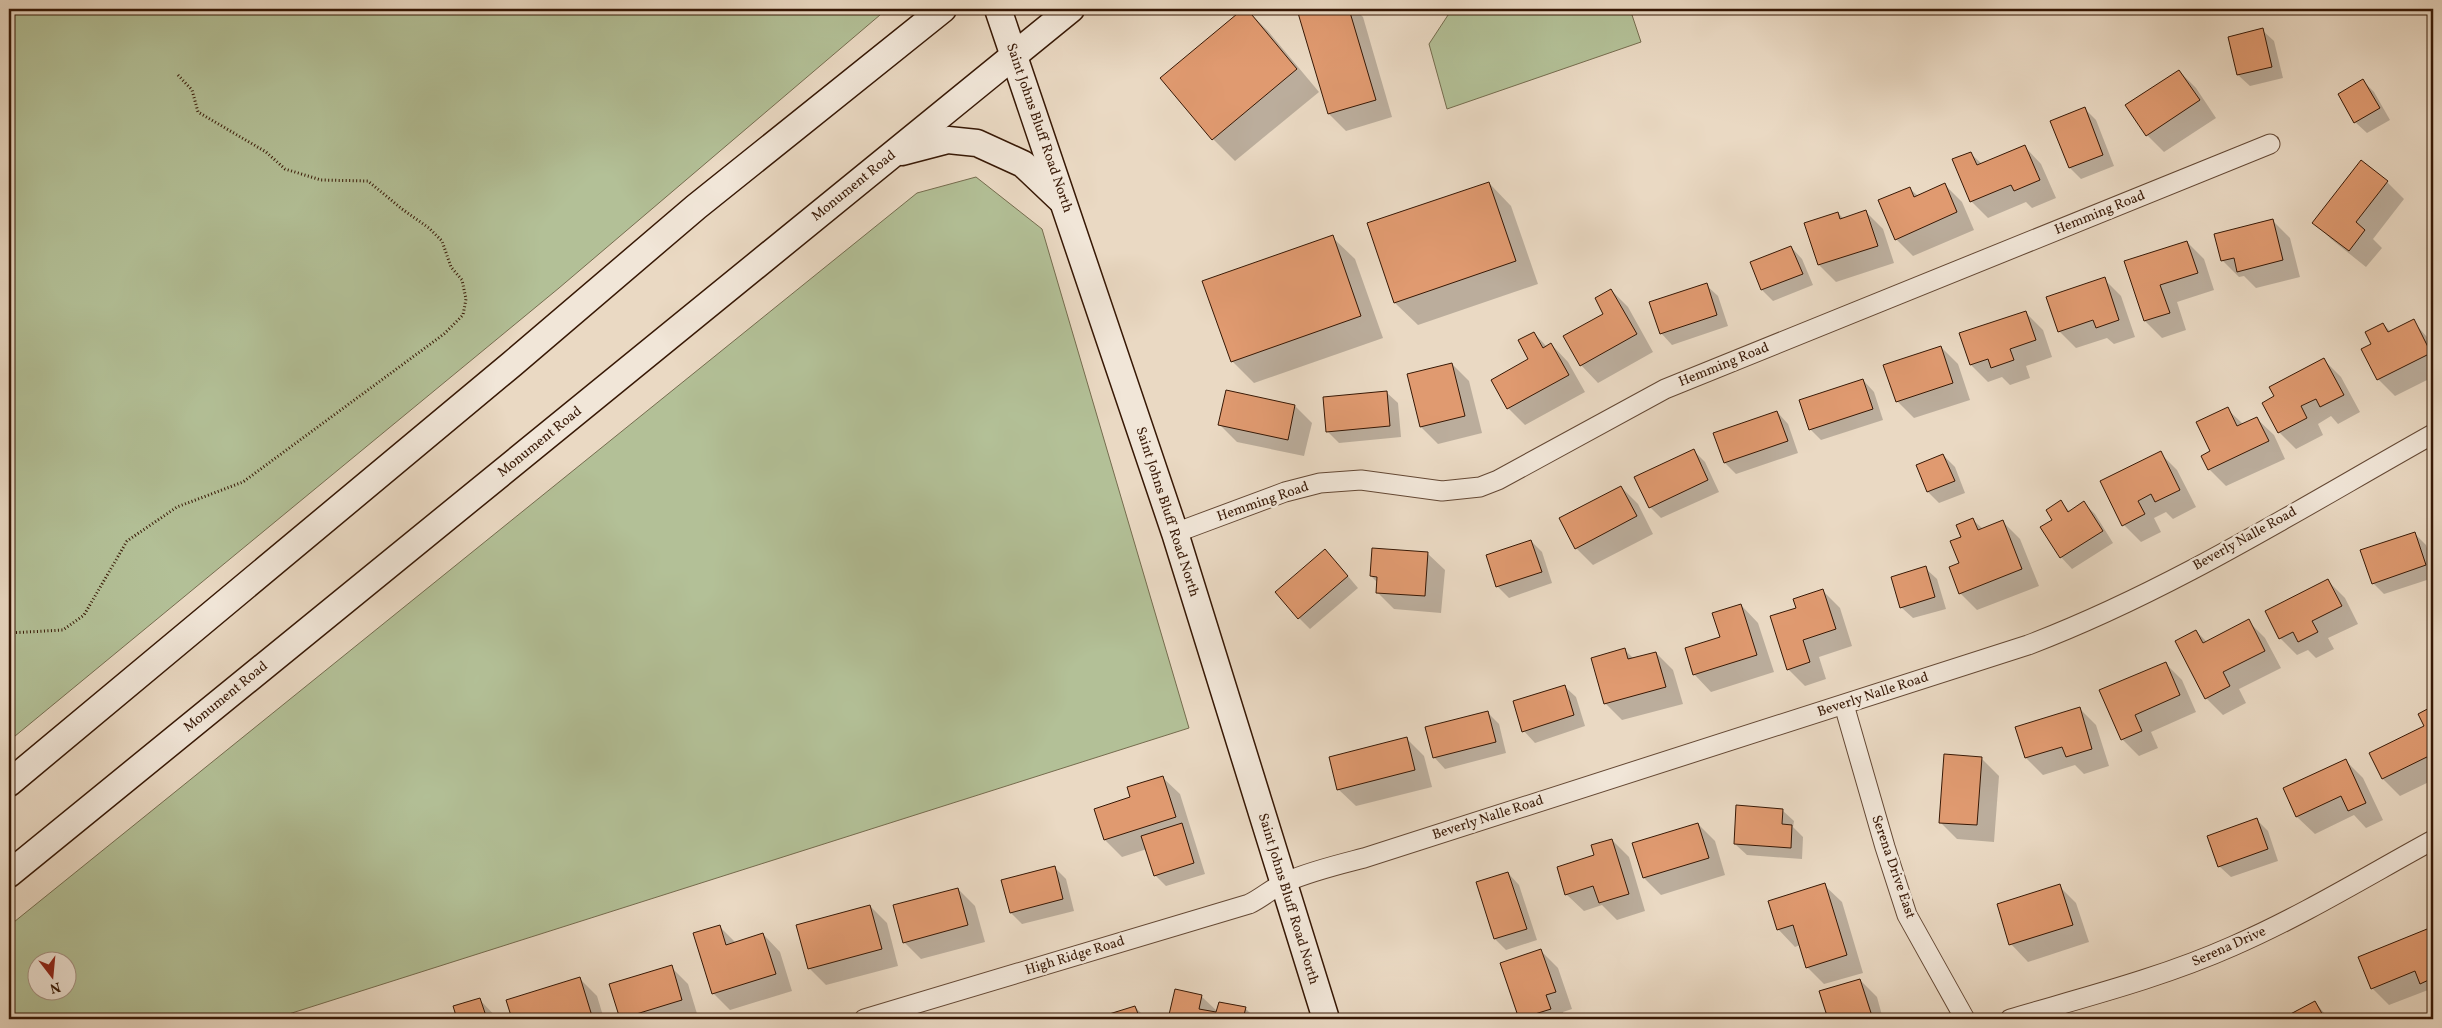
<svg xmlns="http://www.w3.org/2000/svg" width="2442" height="1028" font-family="Vollkorn,serif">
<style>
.green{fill:#b3c097;stroke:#756c4e;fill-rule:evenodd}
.shadow{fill:#0003}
.building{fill:#e09a70;stroke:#371805}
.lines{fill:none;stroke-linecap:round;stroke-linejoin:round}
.street-casing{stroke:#644834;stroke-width:21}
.secondary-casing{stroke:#371805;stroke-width:29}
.path{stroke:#371805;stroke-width:3;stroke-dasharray:1 2.5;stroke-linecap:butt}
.street{stroke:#f1e6d8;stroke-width:19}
.secondary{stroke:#f1e6d8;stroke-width:26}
.labels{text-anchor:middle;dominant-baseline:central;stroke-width:5;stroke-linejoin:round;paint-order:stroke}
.street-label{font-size:14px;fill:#371805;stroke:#f1e6d8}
</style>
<rect width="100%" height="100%" fill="#ead9c3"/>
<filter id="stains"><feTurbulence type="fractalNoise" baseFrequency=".004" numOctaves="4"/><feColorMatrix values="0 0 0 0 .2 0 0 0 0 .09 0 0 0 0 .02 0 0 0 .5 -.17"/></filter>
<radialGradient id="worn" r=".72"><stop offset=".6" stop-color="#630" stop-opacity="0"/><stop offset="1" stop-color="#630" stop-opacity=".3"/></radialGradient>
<g class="green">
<path d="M9,9H887L559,288L9,741Z"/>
<path d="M1452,9H1630L1641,42L1447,109L1429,44Z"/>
<path d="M976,177L1042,229L1189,728L273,1019H9V926L917,193ZM68,960V990H38V960Z"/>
</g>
<g class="shadow">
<path d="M1246,9L1268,31L1319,92L1235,161L1213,139L1161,78Z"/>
<path d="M1315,9H1355L1363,17L1392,117L1346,131L1329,114L1299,13Z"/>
<path d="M1674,9H1718L1717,15L1678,12Z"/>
<path d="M2262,30L2274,41L2283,78L2250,86L2238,75Z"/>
<path d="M2179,71L2196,88L2216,118L2164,152L2147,135Z"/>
<path d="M2363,81L2374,92L2390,120L2367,133L2355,122Z"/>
<path d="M2085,109L2096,120L2114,166L2081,179L2070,168L2052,121Z"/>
<path d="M2024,146L2041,164L2056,198L2032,208L2026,202L1988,218L1971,201L1970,153L1982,164Z"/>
<path d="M2387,182L2404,199L2373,239L2382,248L2366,267L2331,239L2314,222Z"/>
<path d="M1489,183L1511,206L1538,284L1418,325L1395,303Z"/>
<path d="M1945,185L1962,202L1974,230L1913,256L1896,239L1909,188L1918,196Z"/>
<path d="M1866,212L1883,229L1894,263L1836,282L1819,265L1838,213L1844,219Z"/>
<path d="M2273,221L2290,238L2300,277L2256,288L2244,276L2239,277L2222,260Z"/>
<path d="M1332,237L1355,259L1383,338L1254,383L1232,361Z"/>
<path d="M2187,242L2204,259L2214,290L2177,302L2186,330L2162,338L2145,321L2126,261Z"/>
<path d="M1791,247L1802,259L1813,285L1773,301L1762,290Z"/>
<path d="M2104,279L2121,296L2135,337L2114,344L2107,338L2076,348L2059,331Z"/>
<path d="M1706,285L1718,296L1728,326L1672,345L1661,333Z"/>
<path d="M1611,290L1628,307L1653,352L1598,383L1581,365L1565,336L1605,314Z"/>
<path d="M2026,313L2043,330L2052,357L2026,366L2030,378L2010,385L2002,377L1988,382L1971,365Z"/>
<path d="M2413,321L2433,344V377L2395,396L2378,379L2383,324L2391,332Z"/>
<path d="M1534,333L1547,347L1551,344L1568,362L1585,392L1525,425L1508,408L1530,359Z"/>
<path d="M1941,347L1958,364L1970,400L1914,418L1897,401Z"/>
<path d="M2324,360L2341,377L2360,412L2338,424L2331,416L2318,424L2323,435L2296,449L2279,432L2275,397Z"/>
<path d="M1452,364L1469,381L1482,433L1438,444L1421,427L1408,375Z"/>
<path d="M1863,380L1874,392L1883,420L1821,440L1810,429Z"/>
<path d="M1386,392L1398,403L1401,437L1339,443L1328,432Z"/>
<path d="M1295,406L1312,423L1304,456L1237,442L1220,425Z"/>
<path d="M2227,409L2243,424L2256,418L2274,435L2285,459L2226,486L2209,469L2212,452Z"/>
<path d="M1777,412L1788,424L1798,453L1736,474L1725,463L1715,434Z"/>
<path d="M1693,450L1705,462L1719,492L1661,518L1650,507Z"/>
<path d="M2160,453L2177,470L2196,507L2173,519L2166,512L2154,518L2161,532L2141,542L2124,525Z"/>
<path d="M1943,455L1955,467L1965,493L1939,503L1928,492Z"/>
<path d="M1621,487L1638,504L1653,534L1593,565L1576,548Z"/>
<path d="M2061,502L2070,512L2084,503L2095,514L2113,543L2072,569L2061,557L2054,520Z"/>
<path d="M1973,520L1983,529L2003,522L2020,539L2039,586L1977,610L1960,593L1962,538Z"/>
<path d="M2414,533L2426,545L2433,567V578L2384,594L2373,583Z"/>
<path d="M1531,541L1542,552L1552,583L1509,598L1498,587L1487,555Z"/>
<path d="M1427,553L1445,570L1441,613L1394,609L1377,592L1378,583L1371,576Z"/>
<path d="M1336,562L1358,588L1310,629L1299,618Z"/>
<path d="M1925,568L1937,579L1946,609L1913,618L1901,607Z"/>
<path d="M2328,581L2345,598L2358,624L2328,638L2334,649L2316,658L2308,650L2297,655L2280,638Z"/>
<path d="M1823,591L1840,608L1852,646L1819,657L1826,679L1805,686L1788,669L1798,609Z"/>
<path d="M1741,605L1758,623L1774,672L1711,692L1694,674L1722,638Z"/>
<path d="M2248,621L2265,638L2281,668L2239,689L2246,703L2223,715L2206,698L2196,631L2207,642Z"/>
<path d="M1625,650L1634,659L1656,653L1673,670L1683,704L1622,720L1605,703Z"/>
<path d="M2165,663L2182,680L2196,712L2151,732L2158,748L2139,756L2122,739L2100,691Z"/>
<path d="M1564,686L1576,697L1585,726L1535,743L1524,731Z"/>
<path d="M2433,707V780L2400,796L2383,779L2371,754L2426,726L2420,714Z"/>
<path d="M2079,708L2096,725L2109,766L2084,774L2075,765L2043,775L2026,758L2017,727Z"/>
<path d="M1488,713L1499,724L1506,753L1445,769L1434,757Z"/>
<path d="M1407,739L1424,756L1432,787L1356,806L1338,789Z"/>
<path d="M1982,759L1999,776L1994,842L1957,839L1940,822Z"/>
<path d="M2346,761L2363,778L2383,820L2366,828L2354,815L2315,834L2297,817L2285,789Z"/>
<path d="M1162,777L1180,794L1205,874L1166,886L1155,875L1147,849L1122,857L1105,840L1095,809L1132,798Z"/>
<path d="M1782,810L1794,821L1793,827L1803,837L1802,859L1747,855L1735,844Z"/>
<path d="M2257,820L2268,831L2278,861L2231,877L2219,866Z"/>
<path d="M1698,824L1715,841L1725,875L1661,895L1644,878Z"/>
<path d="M1612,840L1629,857L1645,911L1617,920L1602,905L1584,911L1566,894L1595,856Z"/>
<path d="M1054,867L1066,879L1074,911L1022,924L1011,913L1002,881Z"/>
<path d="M1508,873L1519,885L1537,940L1506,950L1495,939Z"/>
<path d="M1824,885L1842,902L1863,973L1824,984L1807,967L1800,945L1795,947L1778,929Z"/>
<path d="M2059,886L2076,903L2089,942L2028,962L2011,944Z"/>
<path d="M958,889L975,906L985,942L921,959L904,942Z"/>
<path d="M870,906L887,923L898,966L826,985L809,968Z"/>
<path d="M719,926L736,943L763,934L780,952L792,991L730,1010L713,993Z"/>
<path d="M2432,929L2433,995L2428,990L2389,1005L2372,988Z"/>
<path d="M1541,951L1558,968L1572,1009L1563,1012L1565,1019H1520L1502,964Z"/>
<path d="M671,967L688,984L698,1017L690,1019H622L621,1018Z"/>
<path d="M580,979L597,996L604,1019H514L508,1001Z"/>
<path d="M1860,980L1877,997L1883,1019H1829L1821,992Z"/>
<path d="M1176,990L1201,996L1218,1012L1245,1008L1256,1019H1170Z"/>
<path d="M480,1000L498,1019H458L455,1007Z"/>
<path d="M2315,1002L2329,1019H2284Z"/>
<path d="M1135,1007L1147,1019H1097Z"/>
</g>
<g class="building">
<path d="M1243,9H1247L1297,69L1212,140L1160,78Z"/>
<path d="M1311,9H1349L1376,100L1328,114L1298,13Z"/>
<path d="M2263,28L2272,67L2237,75L2228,37Z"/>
<path d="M2179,70L2200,100L2146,136L2125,105Z"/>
<path d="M2363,79L2380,108L2354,123L2338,94Z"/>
<path d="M2085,107L2103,155L2069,168L2050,121Z"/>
<path d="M2025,145L2040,180L2014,191L2011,185L1970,202L1952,159L1971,152L1977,165Z"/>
<path d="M2361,160L2388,181L2356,222L2365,230L2349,251L2312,223Z"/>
<path d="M1489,182L1516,261L1394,303L1367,223Z"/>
<path d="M1945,183L1957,212L1895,240L1878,200L1910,187L1914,197Z"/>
<path d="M1866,210L1878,246L1818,265L1804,223L1838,212L1840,219Z"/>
<path d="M2273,219L2283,260L2237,272L2234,258L2221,261L2214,234Z"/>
<path d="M1333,235L1361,316L1231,362L1202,281Z"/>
<path d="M2187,241L2198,273L2160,285L2170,313L2144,321L2124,261Z"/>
<path d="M1791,246L1803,274L1761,290L1750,262Z"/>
<path d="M2105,277L2119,320L2096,328L2093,320L2058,332L2046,297Z"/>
<path d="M1707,283L1717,315L1660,334L1649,302Z"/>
<path d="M1611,289L1637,334L1580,366L1563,336L1603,314L1595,298Z"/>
<path d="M2026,311L2036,340L2010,349L2014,360L1991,368L1988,359L1970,365L1959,333Z"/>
<path d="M2414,319L2431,353L2377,380L2361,349L2371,344L2365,332L2383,323L2388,332Z"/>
<path d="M1534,332L1543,348L1551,343L1569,375L1507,409L1491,380L1528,359L1518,340Z"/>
<path d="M1941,346L1953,383L1896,402L1883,365Z"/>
<path d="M2324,358L2344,395L2320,407L2316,399L2301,406L2307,418L2278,433L2262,403L2274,396L2269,387Z"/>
<path d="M1452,363L1465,416L1420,427L1407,374Z"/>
<path d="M1863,379L1873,409L1809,430L1799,400Z"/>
<path d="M1226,390L1295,405L1288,440L1218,425Z"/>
<path d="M1387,391L1390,426L1326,432L1323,397Z"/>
<path d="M2228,407L2237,426L2257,417L2269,441L2208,470L2201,456L2210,451L2196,422Z"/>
<path d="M1777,411L1788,441L1724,463L1713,433Z"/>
<path d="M1694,449L1708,480L1649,508L1634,477Z"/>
<path d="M2161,451L2180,490L2155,502L2151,494L2138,501L2145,514L2122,526L2100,481Z"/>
<path d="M1943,454L1955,481L1927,492L1916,465Z"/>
<path d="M1621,486L1637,516L1575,549L1559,518Z"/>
<path d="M2061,500L2068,512L2084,501L2103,531L2060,558L2040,527L2052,520L2046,510Z"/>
<path d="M1973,518L1978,530L2003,520L2022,569L1959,594L1949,567L1959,563L1950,541L1961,537L1956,525Z"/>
<path d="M2415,532L2426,565L2372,584L2360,550Z"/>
<path d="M1531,540L1542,572L1496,587L1486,555Z"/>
<path d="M1372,548L1428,552L1425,596L1376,593L1377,577L1370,576Z"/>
<path d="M1325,549L1348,576L1298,619L1275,592Z"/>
<path d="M1926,566L1935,597L1900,608L1891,577Z"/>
<path d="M2328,579L2342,606L2312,621L2318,632L2298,642L2293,632L2279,639L2265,611Z"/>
<path d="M1823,589L1836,629L1803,640L1810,662L1787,670L1770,616L1796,608L1793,599Z"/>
<path d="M1741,604L1757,655L1693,675L1685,648L1720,637L1712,613Z"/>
<path d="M2249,619L2265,651L2223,672L2230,686L2205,699L2175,641L2196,630L2203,643Z"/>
<path d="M1625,648L1628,659L1656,652L1666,687L1604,704L1591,658Z"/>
<path d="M2166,662L2180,695L2135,715L2142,731L2121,740L2099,690Z"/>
<path d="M1565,685L1574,715L1522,732L1513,701Z"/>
<path d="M2433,706V754L2382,779L2369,753L2424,726L2418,714Z"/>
<path d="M2080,707L2092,749L2066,757L2062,747L2025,758L2015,727Z"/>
<path d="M1488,711L1496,742L1433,758L1425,727Z"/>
<path d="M1407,737L1415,770L1337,790L1329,757Z"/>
<path d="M1944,754L1982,757L1977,825L1939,823Z"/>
<path d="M2346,759L2366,803L2348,811L2341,796L2296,817L2283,788Z"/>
<path d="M1163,776L1176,817L1104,840L1094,809L1130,797L1127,787Z"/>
<path d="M1736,805L1783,809L1782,824L1792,825L1791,848L1734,844Z"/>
<path d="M2257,818L2268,849L2218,867L2207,836Z"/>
<path d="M1182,823L1194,863L1154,876L1141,836Z"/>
<path d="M1698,823L1709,858L1643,878L1632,843Z"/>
<path d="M1612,839L1629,894L1599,903L1593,886L1565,895L1557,867L1594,855L1591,845Z"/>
<path d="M1055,866L1063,899L1010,913L1001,880Z"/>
<path d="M1508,872L1527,929L1494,939L1476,882Z"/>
<path d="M1825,883L1847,955L1806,968L1793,925L1777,930L1768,901Z"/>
<path d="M2060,884L2073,925L2009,945L1997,904Z"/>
<path d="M958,888L968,925L903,943L893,905Z"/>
<path d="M870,905L882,949L808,969L796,925Z"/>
<path d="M720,925L726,945L763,933L776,974L712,994L693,933Z"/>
<path d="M2432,927L2433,978L2420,984L2415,971L2371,989L2358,957Z"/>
<path d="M1541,949L1556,992L1546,995L1551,1009L1519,1019L1500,963Z"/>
<path d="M672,965L682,1000L620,1019L609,984Z"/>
<path d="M580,977L592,1016L580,1019H512L506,1000Z"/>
<path d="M1860,979L1873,1019H1828L1819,991Z"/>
<path d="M1175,989L1202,995L1199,1009L1216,1012L1219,1002L1246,1007L1243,1019H1168Z"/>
<path d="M480,998L487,1019H457L453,1006Z"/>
<path d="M2315,1001L2325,1019H2281Z"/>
<path d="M1135,1006L1140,1019H1093Z"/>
</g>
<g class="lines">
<g class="street-casing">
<g id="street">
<path d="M1175,533L1285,492L1320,483L1361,480L1442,491L1480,487L1498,480L1665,389L2270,144"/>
<path d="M1844,705L1885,847L1907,915L1965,1019"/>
<path d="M864,1019L1249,904C1262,898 1272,888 1286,882C1311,871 1337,865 1364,858L2028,645C2170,591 2301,508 2433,434"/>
<path d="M2010,1019C2085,997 2161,978 2233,946C2302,916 2367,876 2433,840"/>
</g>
</g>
<g class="secondary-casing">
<g id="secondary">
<path d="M998,9L1175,533L1326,1019"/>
<path d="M902,152L948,140L977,143L1023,164L1060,199"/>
<path d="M9,783L512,364L696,207L943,9"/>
<path d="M9,874L1071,9"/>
</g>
</g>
<path class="path" d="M9,633L63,630L84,615L127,541L177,507L243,482L444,334L463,315L466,299L462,280L451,267L442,241L429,228L402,209L368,181L321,180L285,169L266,152L198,112L192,90L177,74"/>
<use href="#street" class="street"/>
<use href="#secondary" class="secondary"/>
</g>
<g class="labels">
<g class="street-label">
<text transform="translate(1039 128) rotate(71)">Saint Johns Bluff Road North</text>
<text transform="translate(854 186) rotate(-39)">Monument Road</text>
<text transform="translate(2100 213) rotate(-22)">Hemming Road</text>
<text transform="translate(1724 365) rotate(-22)">Hemming Road</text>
<text transform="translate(540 442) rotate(-39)">Monument Road</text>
<text transform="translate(1263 502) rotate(-19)">Hemming Road</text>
<text transform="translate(1167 512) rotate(72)">Saint Johns Bluff Road North</text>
<text transform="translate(2245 539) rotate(-29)">Beverly Nalle Road</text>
<text transform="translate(1873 695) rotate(-18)">Beverly Nalle Road</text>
<text transform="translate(226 697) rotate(-39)">Monument Road</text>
<text transform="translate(1488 818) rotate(-18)">Beverly Nalle Road</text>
<text transform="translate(1893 867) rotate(71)">Serena Drive East</text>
<text transform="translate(1288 899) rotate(73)">Saint Johns Bluff Road North</text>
<text transform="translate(2229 947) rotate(-24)">Serena Drive</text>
<text transform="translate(1075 956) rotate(-17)">High Ridge Road</text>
</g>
</g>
<rect width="2442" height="1028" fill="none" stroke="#ead9c3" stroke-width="30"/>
<rect x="10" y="10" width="2422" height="1008" fill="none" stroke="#371805" stroke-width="2.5"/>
<rect x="15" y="15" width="2412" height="998" fill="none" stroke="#371805"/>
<g transform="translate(52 976) rotate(164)"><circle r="24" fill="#f1e6d8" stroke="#a79484"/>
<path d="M0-4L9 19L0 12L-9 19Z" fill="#8f2418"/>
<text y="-8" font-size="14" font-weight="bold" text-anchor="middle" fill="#371805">N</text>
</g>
<rect width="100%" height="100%" filter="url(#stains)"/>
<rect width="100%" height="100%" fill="url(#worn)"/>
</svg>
